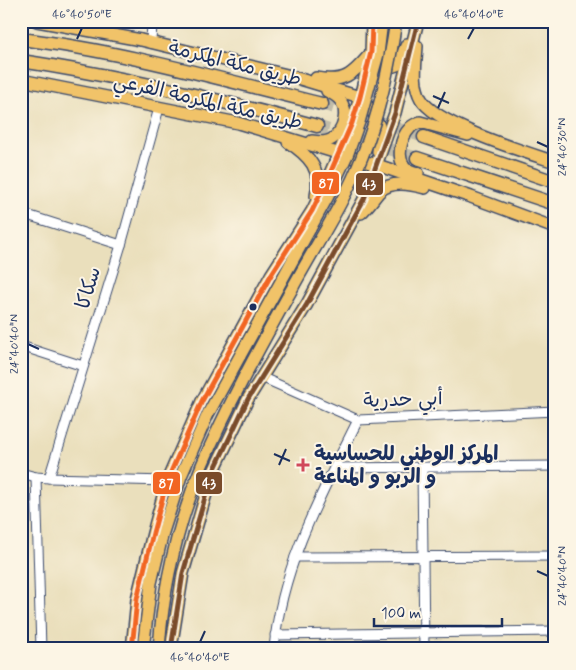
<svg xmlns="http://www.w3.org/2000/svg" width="576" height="670" font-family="Mynerve,'Playpen Sans Arabic',sans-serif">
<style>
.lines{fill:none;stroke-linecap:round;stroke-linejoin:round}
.highway-tunnel{stroke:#c1bca9;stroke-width:12;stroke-dasharray:12 6;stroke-linecap:butt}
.minor-casing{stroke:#3a496c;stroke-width:11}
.major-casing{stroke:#3a496c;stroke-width:14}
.highway-casing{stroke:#3a496c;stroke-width:15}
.minor{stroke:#fff;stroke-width:9}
.major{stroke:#f1c369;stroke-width:11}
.highway{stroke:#f1c369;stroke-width:12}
.major-bridge-casing{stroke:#3a496c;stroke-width:14;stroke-linecap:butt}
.major-bridge{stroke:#f1c369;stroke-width:11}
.bus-1-casing{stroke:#fcf5e5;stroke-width:9}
.bus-2-casing{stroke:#fcf5e5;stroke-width:9}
.bus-1{stroke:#f26522;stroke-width:5}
.bus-2{stroke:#7a4b2a;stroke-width:5}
.ticks{fill:none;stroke:#1b2f5e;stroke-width:2}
.bus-dot{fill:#1b2f5e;stroke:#fcf5e5;stroke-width:2}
.poi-dot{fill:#d1495b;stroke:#fcf5e5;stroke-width:2}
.labels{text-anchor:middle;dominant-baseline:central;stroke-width:4;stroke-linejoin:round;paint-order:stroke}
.street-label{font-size:20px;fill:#1b2f5e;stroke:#fcf5e5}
.poi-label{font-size:20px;font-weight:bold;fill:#1b2f5e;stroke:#fcf5e5;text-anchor:start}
.line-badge{stroke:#fcf5e5;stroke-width:2}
.badge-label{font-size:14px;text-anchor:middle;font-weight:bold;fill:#fff}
.neatline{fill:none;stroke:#1b2f5e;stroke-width:2}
.ticks-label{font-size:12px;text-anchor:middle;fill:#1b2f5e}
</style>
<rect width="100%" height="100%" fill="#fcf5e5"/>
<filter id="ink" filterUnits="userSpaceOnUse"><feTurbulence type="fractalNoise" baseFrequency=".02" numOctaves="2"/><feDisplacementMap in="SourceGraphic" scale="10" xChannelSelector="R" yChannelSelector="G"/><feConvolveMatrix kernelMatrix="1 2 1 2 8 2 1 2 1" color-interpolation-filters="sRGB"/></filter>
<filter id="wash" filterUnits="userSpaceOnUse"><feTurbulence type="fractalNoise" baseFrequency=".0096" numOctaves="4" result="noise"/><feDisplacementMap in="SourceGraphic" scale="20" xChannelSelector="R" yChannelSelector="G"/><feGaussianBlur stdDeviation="1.12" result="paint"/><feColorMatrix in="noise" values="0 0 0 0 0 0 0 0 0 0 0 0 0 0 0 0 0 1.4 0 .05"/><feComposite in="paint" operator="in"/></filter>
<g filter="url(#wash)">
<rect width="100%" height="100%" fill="#eadfbc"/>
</g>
<g filter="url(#ink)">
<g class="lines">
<g class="highway-tunnel">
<path d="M322,104L424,137"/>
<path d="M317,126L417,158"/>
</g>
<g class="minor-casing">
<g id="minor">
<path d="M151,43L152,21"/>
<path d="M21,213L121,245"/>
<path d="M21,346L83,366"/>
<path d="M261,377L358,420L555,411"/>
<path d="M422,467L424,649"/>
<path d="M334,468L555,466"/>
<path d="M21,473L36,477L49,478L167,481"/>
<path d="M36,477L41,649"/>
<path d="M49,478L121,245L159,108"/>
<path d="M295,557L555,556"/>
<path d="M275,635L555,631"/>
<path d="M274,649C281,567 322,492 358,420"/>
</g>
</g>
<g class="major-casing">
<g id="major">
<path d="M37,21L141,40L287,75L360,97L373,112L379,126L378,152"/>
<path d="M417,46C416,64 412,83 421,99C436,125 525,152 555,162"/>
<path d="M372,54C378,63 386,70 397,65L407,44"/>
<path d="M316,78C345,83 352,75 370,54"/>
<path d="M21,80L238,123L377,165L471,197L555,228"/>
<path d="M312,141C319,142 326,143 332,139C344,131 349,112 340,100C337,96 331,93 327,91"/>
<path d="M288,142C310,156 322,170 316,196"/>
<path d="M418,173C415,172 410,171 407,169C395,159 401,137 410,128C412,125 416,124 420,122L468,135"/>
<path d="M361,213C368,207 373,199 379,192C391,180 410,184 425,188"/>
<path d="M132,649L137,599L153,533L167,481L202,401L271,275L312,211L328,178L352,123L360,97L371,52L372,21"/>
<path d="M171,649L183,573L211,477L248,399L307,304L364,199L395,113L418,21"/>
</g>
</g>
<g class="highway-casing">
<g id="highway">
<path d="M21,39C123,51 223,80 322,104"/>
<path d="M21,61C121,76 220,100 317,126"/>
<path d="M424,137L555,182"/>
<path d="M417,158L555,204"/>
</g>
</g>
<use href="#minor" class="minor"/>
<use href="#major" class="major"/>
<use href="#highway" class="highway"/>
<g class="major-bridge-casing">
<g id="major-bridge">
<path d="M143,649L151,583L163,532L181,476L208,414L328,196L348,153L359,122L378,54L382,21"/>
<path d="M159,649C163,587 178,523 202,465C228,404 261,345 293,287C317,243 344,203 362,157C380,112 389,68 396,21"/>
</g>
</g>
<use href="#major-bridge" class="major-bridge"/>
<g class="bus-1-casing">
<path id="bus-1" d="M132,649L137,599L153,533L167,481L202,401L271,275L312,211L328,178L352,123L360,97L371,52L372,21"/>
</g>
<g class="bus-2-casing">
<path id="bus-2" d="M171,649L183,573L211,477L248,399L307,304L364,199L395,113L418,21"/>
</g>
<use href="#bus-1" class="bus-1"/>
<use href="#bus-2" class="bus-2"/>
</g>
</g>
<path class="ticks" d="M77,39L82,28M468,39L474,28M433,96L449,103M438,108L445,92M537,142L548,147M28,344L39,349M274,454L290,461M279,465L286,449M537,571L548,576M200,642L205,631"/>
<circle class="bus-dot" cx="253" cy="307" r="4.5"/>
<path class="poi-dot" d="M300.5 457.5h5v5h5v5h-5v5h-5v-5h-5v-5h5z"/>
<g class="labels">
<g class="street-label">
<text transform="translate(235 64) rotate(14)">طريق مكة المكرمة</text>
<text transform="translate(208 102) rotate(13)">طريق مكة المكرمة الفرعي</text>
<text transform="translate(89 288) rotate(-73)">سكاكا</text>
<text transform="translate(403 400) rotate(-2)">أبي حدرية</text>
</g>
<g class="poi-label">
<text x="314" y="454">المركز الوطني للحساسية<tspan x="314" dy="23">و الربو و المناعة</tspan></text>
</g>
</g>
<g class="line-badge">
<rect x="311" y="171" width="29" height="24" rx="5" fill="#f26522"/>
<rect x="355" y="172" width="29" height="24" rx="5" fill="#7a4b2a"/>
<rect x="152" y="471" width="29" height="24" rx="5" fill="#f26522"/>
<rect x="195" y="471" width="28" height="24" rx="5" fill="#7a4b2a"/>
</g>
<g class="badge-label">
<text x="326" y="188">87</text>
<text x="369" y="189">43</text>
<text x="166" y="488">87</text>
<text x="209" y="488">43</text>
</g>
<rect width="576" height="670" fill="none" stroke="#fcf5e5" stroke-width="55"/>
<path d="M374 618v8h128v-8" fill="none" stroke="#1b2f5e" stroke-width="2.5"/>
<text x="381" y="618" font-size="15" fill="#1b2f5e" stroke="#fcf5e5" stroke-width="4" paint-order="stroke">100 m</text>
<rect x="28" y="28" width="520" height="614" class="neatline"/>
<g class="ticks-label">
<text x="82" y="18">46°40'50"E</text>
<text x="474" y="18">46°40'40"E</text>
<text transform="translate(562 147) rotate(-90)" y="4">24°40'30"N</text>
<text transform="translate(14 344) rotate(-90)" y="4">24°40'40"N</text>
<text transform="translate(562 576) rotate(-90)" y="4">24°40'40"N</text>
<text x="200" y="661">46°40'40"E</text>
</g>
</svg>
